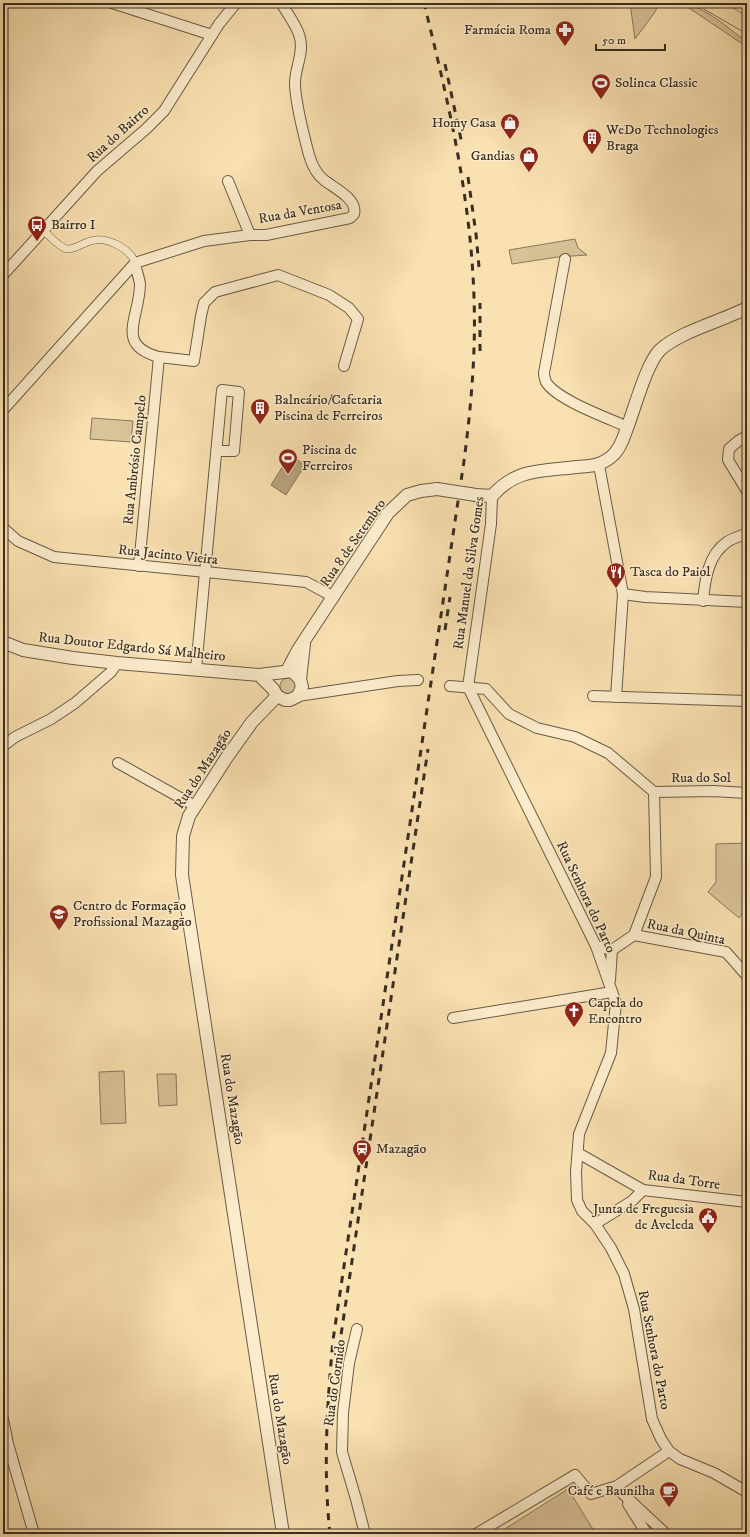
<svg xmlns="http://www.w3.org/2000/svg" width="750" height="1537" font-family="'IM FELL DW Pica',serif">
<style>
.green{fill:#d9c399;stroke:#88785d}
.water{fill:#b8a480;stroke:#85755a}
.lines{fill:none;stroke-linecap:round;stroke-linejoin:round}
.pedestrian-casing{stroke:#685b45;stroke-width:8}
.minor-casing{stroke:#685b45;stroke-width:12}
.tertiary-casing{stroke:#685b45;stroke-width:14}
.primary-casing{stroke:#382e21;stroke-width:16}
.pedestrian{stroke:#fceccc;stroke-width:7}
.minor{stroke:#fceccc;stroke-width:10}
.tertiary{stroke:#fceccc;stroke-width:12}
.primary{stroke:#fae1b1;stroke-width:15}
.rail{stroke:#382e21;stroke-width:3;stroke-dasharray:7 7;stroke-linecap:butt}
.tertiary-bridge-casing{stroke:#685b45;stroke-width:14;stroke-linecap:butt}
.tertiary-bridge{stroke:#fceccc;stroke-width:12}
.labels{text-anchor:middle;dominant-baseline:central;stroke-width:3;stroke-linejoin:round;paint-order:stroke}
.poi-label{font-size:14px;fill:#382e21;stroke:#fceccc;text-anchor:start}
.street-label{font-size:14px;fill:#382e21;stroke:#fceccc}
</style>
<rect width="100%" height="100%" fill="#fae1b1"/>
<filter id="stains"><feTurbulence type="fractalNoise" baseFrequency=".005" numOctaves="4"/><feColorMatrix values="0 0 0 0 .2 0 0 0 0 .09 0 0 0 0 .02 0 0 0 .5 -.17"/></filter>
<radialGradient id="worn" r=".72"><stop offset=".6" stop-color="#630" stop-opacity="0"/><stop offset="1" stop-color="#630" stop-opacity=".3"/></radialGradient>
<g class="green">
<path d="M630,3H659L655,12L635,39Z"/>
<path d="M683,4C704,5 730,30 747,42V47Z"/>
<path d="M575,239L578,248L587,255L558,257L512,264L509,250Z"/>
<path d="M92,418L133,421L131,442L90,439Z"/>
<circle cx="288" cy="686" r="8"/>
<path d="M747,843V907L739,918L708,892L716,882V844Z"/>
<path d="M124,1071L126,1123L101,1124L99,1072Z"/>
<path d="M157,1074H176L177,1105L159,1106Z"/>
<path d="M568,1489L596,1534H497Z"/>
</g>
<path class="water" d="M290,455L305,465L286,495L271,485Z"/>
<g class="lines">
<g class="pedestrian-casing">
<path id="pedestrian" d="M43,230C50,236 58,247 67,249C75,250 84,242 91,241C106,236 130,248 135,263"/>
</g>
<g class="minor-casing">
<g id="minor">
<path d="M112,3L212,35"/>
<path d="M228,181L250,235"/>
<path d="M565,259L544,373C544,375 545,379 546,382C557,400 608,418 628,427"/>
<path d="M135,263L204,241L250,235H266L350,218L354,214C358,199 334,188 324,180C316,174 312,165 309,155C304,136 295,102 295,83C295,68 304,53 300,38C298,27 287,13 281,3"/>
<path d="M135,263C136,270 139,277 140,284C140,317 114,345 159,357"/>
<path d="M3,275L97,171L146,129L164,111L219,24L236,3"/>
<path d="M3,410L135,263"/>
<path d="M747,436L738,441L729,449L728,460L747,491"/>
<path d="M599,465L623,594L616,697"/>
<path d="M3,528L18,541L54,557L306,582L334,597"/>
<path d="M139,566L159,357L194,361L201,316L204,303L215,292L278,275L329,295L349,308L358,319L344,366"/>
<path d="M623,594L645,597L747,602"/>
<path d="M703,601C705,580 708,555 727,542C733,538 741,536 747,533"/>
<path d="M196,669C204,576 213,483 222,390L239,392L234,451H216"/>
<path d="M450,686L486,689L509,714L537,728L575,737L608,753L654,792L656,877L634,935L612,950L596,946"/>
<path d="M468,687L596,946L616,1003L611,1053L579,1134L576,1172L577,1200L582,1211L595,1224L611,1248L624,1274L634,1309L652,1419L661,1439L669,1451L680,1459L714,1473L747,1492"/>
<path d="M468,687L491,524L492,496"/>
<path d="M298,696L398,681L418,680"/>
<path d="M593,696L747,701"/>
<path d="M3,746L15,737L51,719L75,703L111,672L117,663"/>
<path d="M118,763L195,806"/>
<path d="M654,792L713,791L747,793"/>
<path d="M634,935L726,952L747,976"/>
<path d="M610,980L612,950"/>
<path d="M453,1018L612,992"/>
<path d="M578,1153L643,1190L747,1202"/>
<path d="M595,1224L632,1201L643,1190"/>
<path d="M357,1329L349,1363L343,1413L342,1452L356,1499L365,1534"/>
<path d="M3,1419L8,1444L34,1534"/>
<path d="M621,1492L666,1534"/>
<path d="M628,1504L647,1534"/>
<path d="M476,1534L575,1475L591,1494L617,1486L669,1451"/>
</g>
</g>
<g class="tertiary-casing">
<g id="tertiary">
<path d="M476,495L492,496C516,468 543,471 577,467C592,466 599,466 611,457C619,451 623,440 626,431C634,411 646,364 660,350C679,332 722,321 747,308"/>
<path d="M3,642L23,650L73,658L117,663L259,675L292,671L300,679L302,687L298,696L290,700H285L277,696L273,689L259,675"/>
<path d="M287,671L298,650L388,513L407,495L421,491L437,489"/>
<path d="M300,679L304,644"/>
<path d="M277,696L252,722L227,757L189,816L183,836L182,875L283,1534"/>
</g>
</g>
<g class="primary-casing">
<path id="primary" d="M709,3L747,25"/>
</g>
<use href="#pedestrian" class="pedestrian"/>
<use href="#minor" class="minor"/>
<use href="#tertiary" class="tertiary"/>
<use href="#primary" class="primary"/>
<g class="rail">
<path d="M445,64L462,144"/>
<path d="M468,177L476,234L479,267"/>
<path d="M480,351V303"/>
<path d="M445,630L450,597"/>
<path d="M337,1362L428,749"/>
<path d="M330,1534C323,1469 327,1405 333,1340L464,461C471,407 476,353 474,298C471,198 448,100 424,3"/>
</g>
<g class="tertiary-bridge-casing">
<path id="tertiary-bridge" d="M437,489L476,495"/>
</g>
<use href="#tertiary-bridge" class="tertiary-bridge"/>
</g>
<defs>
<g id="pharmacy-pin" transform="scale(1)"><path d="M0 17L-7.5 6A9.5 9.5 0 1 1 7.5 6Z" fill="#8f2418" stroke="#fceccc"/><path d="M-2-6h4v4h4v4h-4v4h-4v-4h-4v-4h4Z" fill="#fff"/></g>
<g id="stadium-pin" transform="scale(1)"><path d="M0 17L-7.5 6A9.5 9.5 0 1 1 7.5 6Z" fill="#8f2418" stroke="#fceccc"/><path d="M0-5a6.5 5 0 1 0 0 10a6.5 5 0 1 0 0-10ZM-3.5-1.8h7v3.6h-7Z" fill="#fff"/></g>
<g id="shop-pin" transform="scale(1)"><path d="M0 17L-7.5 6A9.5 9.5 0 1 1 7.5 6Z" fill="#8f2418" stroke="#fceccc"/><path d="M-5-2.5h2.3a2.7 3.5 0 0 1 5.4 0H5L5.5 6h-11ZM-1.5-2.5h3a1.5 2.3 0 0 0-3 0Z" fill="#fff"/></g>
<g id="building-pin" transform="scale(1)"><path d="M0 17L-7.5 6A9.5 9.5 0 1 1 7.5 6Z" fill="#8f2418" stroke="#fceccc"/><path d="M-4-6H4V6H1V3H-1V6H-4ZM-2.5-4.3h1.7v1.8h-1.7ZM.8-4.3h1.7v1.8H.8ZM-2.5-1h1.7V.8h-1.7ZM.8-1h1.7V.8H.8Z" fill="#fff"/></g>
<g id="bus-pin" transform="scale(1)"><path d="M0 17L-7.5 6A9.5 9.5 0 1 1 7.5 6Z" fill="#8f2418" stroke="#fceccc"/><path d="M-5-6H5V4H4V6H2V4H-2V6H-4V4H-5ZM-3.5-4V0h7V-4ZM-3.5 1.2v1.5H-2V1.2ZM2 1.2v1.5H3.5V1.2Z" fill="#fff"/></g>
<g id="restaurant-pin" transform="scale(1)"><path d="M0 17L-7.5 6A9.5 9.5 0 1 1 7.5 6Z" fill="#8f2418" stroke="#fceccc"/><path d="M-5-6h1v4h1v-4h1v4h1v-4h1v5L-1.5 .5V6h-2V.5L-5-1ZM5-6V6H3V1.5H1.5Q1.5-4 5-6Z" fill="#fff"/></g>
<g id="university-pin" transform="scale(1)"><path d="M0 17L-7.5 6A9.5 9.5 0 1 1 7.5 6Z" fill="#8f2418" stroke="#fceccc"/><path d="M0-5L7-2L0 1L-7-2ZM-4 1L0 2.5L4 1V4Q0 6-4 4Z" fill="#fff"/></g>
<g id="church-pin" transform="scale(1)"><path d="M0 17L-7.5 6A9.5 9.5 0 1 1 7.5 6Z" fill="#8f2418" stroke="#fceccc"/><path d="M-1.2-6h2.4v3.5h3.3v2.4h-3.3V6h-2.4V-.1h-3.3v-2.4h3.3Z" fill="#fff"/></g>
<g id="station-pin" transform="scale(1)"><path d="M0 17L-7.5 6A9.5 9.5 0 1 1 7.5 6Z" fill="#8f2418" stroke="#fceccc"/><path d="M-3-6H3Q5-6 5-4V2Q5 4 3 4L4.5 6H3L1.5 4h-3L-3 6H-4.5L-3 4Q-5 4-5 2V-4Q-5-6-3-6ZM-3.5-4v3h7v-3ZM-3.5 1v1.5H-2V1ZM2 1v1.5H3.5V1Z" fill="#fff"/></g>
<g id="civic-pin" transform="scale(1)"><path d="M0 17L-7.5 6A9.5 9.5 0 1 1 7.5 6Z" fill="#8f2418" stroke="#fceccc"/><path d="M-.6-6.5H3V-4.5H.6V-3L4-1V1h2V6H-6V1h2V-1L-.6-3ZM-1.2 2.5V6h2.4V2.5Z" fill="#fff"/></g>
<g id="cafe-pin" transform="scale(1)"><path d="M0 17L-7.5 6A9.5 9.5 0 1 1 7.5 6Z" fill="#8f2418" stroke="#fceccc"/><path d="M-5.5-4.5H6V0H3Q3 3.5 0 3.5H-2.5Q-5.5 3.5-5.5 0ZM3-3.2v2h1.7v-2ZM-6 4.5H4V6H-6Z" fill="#fff"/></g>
</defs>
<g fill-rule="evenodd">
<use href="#pharmacy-pin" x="565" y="30"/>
<use href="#stadium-pin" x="601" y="83"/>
<use href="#shop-pin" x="510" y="123"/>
<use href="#building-pin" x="592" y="138"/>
<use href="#shop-pin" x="529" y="156"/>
<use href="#bus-pin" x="37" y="225"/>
<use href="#building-pin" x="260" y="408"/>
<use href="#stadium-pin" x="288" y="458"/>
<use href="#restaurant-pin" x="616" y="572"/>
<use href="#university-pin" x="59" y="914"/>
<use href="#church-pin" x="574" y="1011"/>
<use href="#station-pin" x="362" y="1149"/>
<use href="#civic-pin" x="708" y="1217"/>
<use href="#cafe-pin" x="669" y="1491"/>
</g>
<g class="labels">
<g class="poi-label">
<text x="551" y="30" text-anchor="end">Farmácia Roma</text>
<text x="615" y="83">Solinca Classic</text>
<text x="496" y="123" text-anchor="end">Homy Casa</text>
<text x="606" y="130">WeDo Technologies<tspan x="606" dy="16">Braga</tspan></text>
<text x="515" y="156" text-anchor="end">Gandias</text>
<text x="51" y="225">Bairro I</text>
<text x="274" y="400">Balneário/Cafetaria<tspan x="274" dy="16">Piscina de Ferreiros</tspan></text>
<text x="302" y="450">Piscina de<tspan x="302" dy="16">Ferreiros</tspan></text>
<text x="630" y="572">Tasca do Paiol</text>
<text x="73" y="906">Centro de Formação<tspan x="73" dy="16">Profissional Mazagão</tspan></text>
<text x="588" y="1003">Capela do<tspan x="588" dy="16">Encontro</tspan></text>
<text x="376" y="1149">Mazagão</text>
<text x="694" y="1209" text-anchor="end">Junta de Freguesia<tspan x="694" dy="16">de Aveleda</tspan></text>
<text x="655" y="1491" text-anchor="end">Café e Baunilha</text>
</g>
<g class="street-label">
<text transform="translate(118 134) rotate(-42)">Rua do Bairro</text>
<text transform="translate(300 212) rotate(-10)">Rua da Ventosa</text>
<text transform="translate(135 460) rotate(-84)">Rua Ambrósio Campelo</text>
<text transform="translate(353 543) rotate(-55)">Rua 8 de Setembro</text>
<text transform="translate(168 555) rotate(6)">Rua Jacinto Vieira</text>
<text transform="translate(469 573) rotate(-82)">Rua Manuel da Silva Gomes</text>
<text transform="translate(132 647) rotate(6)">Rua Doutor Edgardo Sá Malheiro</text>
<text transform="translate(203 769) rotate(-57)">Rua do Mazagão</text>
<text x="701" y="778">Rua do Sol</text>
<text transform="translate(586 897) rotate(65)">Rua Senhora do Parto</text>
<text transform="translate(686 932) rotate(12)">Rua da Quinta</text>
<text transform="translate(232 1099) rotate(81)">Rua do Mazagão</text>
<text transform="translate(684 1180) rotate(8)">Rua da Torre</text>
<text transform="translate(654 1350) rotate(79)">Rua Senhora do Parto</text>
<text transform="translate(335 1383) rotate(-82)">Rua do Cornido</text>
<text transform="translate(280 1419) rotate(81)">Rua do Mazagão</text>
</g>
</g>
<rect width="750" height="1537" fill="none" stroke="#fae1b1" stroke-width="16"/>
<rect x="4" y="4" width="742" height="1529" fill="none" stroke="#382e21" stroke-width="2"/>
<rect x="8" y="8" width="734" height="1521" fill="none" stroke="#382e21"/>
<path d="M596 44v6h69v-6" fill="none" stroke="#382e21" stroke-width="2"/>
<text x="602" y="44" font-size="12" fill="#382e21" stroke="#fceccc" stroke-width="3" paint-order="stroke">50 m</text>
<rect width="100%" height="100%" filter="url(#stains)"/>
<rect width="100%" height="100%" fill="url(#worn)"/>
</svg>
